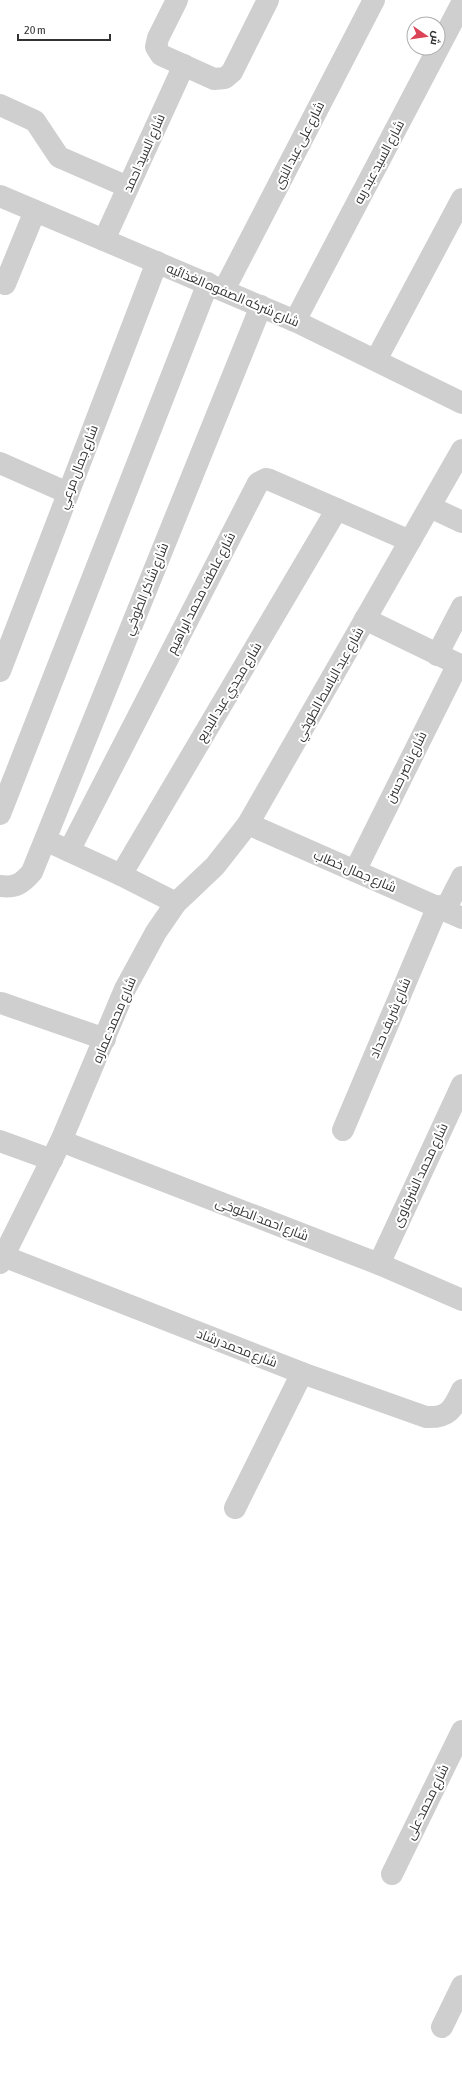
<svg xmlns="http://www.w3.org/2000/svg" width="462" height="2100" font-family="'Asap Condensed',Cairo,sans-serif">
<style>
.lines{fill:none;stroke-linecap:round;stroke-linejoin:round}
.minor{stroke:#cfcfcf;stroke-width:22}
.labels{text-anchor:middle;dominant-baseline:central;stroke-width:4;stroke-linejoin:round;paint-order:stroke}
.street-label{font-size:13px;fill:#323232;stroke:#fff}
</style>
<rect width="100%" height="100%" fill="#fff"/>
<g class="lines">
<g class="minor">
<path d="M177,0L158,38L156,47L161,55L214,79L225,78L232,72L268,0"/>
<path d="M0,105L35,121L59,157L128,187"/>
<path d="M0,196L295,321L462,403"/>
<path d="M104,240L184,65"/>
<path d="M5,284L35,211"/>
<path d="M224,290L374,0"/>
<path d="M295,321L462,3"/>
<path d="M376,360L462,199"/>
<path d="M0,463L68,493"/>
<path d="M430,507L462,522"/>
<path d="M365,619L462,666"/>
<path d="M437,655L462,607"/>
<path d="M0,671L157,262"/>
<path d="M0,814L208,283"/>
<path d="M248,824L462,918"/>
<path d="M56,845L121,875L176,903"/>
<path d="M69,851L258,483L266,479L270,480L410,541"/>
<path d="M355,871L458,664"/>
<path d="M121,875L337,509"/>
<path d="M0,886C15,888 22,884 32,872L261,306"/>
<path d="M445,910L462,877"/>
<path d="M1,1003L105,1039"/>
<path d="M343,1130L438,906"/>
<path d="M0,1141L52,1160"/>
<path d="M61,1141L379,1264L462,1300"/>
<path d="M3,1256L302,1373L426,1417C449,1418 453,1409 462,1390"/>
<path d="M0,1263L61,1141L125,989L156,932L176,903L215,866L248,824L462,450"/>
<path d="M379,1264L462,1085"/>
<path d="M235,1508L302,1373"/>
<path d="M392,1874L462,1731"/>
<path d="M442,2027L462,1986"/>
</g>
</g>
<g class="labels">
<g class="street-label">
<text transform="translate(299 145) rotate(-63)">شارع على عبد النبى</text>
<text transform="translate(144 153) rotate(-66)">شارع السيد احمد</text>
<text transform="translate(379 162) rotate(-62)">شارع السيد عبد ربه</text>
<text transform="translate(233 295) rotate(23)">شارع شركه الصفوه الغذائيه</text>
<text transform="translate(78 467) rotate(-69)">شارع جمال مرعي</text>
<text transform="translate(146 589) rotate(-68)">شارع شاكر الطوخي</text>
<text transform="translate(201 593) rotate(-63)">شارع عاطف محمد ابراهيم</text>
<text transform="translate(329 684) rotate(-61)">شارع عبد الباسط الطوخي</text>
<text transform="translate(229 692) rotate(-59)">شارع مجدي عبد البديع</text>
<text transform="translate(406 767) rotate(-64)">شارع ناصر حسن</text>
<text transform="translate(355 871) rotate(23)">شارع جمال خطاب</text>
<text transform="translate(390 1018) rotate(-67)">شارع شريف حداد</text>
<text transform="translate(114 1020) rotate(-67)">شارع محمد عماره</text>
<text transform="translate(420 1175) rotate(-65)">شارع محمد الشرقاوى</text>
<text transform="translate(262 1219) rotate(21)">شارع احمد الطوخى</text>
<text transform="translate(237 1348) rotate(21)">شارع محمد رشاد</text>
<text transform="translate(427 1802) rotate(-64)">شارع محمد على</text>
</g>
</g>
<g transform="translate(426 36) rotate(103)"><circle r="19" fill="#ffffff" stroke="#adadad"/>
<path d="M0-3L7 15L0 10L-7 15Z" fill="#da4456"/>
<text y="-6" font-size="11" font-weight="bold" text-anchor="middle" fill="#323232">ش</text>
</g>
<path d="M18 34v6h92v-6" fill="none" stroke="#323232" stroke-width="2"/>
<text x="24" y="34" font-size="12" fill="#323232" stroke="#ffffff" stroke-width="3" paint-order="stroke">20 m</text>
</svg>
